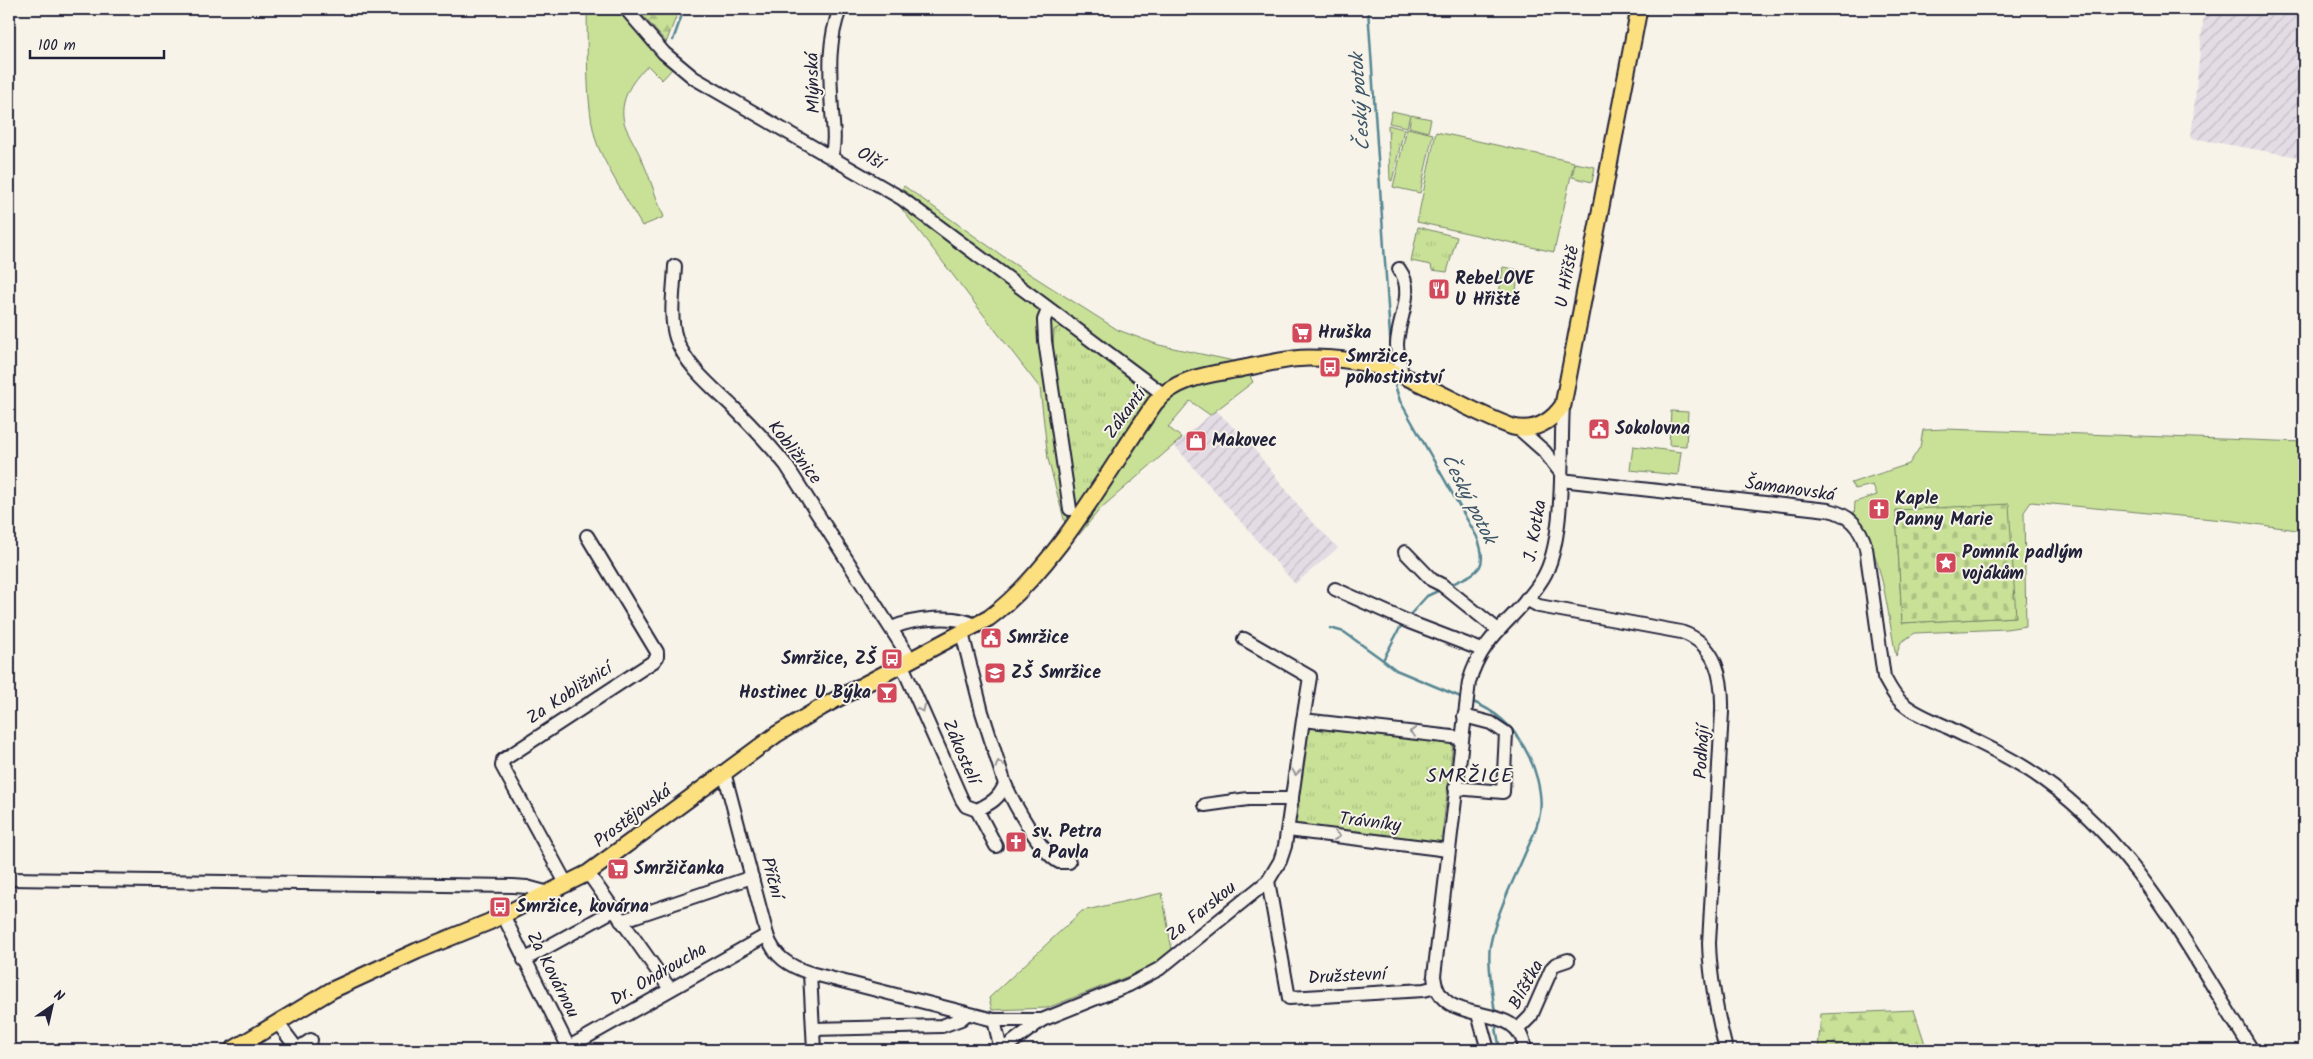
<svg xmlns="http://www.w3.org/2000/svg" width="2313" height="1059" font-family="Kalam,sans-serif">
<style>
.industrial{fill:url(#industrial-furrows)}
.green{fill:#c8e197;stroke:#758269;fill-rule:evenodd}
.forest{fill:url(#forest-firs);stroke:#758269}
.cemetery{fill:url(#cemetery-stones);stroke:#758269}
.park{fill:url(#park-tufts);stroke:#758269}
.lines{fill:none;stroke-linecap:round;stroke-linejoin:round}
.stream{stroke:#558693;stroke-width:2.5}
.minor-casing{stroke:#22223b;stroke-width:16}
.major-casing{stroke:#22223b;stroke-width:19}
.minor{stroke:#f7f3e8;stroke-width:12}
.major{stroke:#fce080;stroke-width:15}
.oneway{stroke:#97959a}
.labels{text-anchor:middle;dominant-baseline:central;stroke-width:4;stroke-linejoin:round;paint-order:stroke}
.street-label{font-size:18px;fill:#22223b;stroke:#f7f3e8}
.poi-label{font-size:18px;font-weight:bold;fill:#22223b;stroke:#f7f3e8;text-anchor:start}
.water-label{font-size:19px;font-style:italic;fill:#3c5467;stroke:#f7f3e8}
.quarter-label{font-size:20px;letter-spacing:1px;fill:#22223b;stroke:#f7f3e8}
</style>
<defs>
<pattern id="industrial-furrows" width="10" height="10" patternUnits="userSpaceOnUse" patternTransform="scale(1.25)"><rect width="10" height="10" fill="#e4dce4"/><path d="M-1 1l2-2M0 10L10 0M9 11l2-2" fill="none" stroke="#c3bcc4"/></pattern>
<pattern id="forest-firs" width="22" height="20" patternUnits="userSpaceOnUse" patternTransform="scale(1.25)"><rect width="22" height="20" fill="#c8e197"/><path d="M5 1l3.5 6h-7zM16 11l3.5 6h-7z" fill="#acc183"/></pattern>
<pattern id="cemetery-stones" width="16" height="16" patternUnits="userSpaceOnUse" patternTransform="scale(1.25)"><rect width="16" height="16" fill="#c8e197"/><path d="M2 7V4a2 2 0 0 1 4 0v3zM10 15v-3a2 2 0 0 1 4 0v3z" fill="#acc183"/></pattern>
<pattern id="park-tufts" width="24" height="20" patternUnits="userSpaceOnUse" patternTransform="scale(1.25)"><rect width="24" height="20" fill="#c8e197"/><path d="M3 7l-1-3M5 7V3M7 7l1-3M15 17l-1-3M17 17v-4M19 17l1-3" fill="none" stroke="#acc183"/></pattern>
</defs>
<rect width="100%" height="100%" fill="#f7f3e8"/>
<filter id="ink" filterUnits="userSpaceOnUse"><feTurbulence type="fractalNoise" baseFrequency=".02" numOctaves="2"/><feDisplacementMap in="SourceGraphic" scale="10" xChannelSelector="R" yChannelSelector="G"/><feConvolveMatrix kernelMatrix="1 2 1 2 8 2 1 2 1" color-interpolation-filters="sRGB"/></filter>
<g filter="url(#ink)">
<g class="industrial">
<path d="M2197,9H2304V158L2191,138L2204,12Z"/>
<path d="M1216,410L1251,445L1305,514L1338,548L1295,584L1174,445Z"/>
</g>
<g class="green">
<path d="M587,9H620L673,68L662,80L648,66C631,80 616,105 626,128C631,139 638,150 643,162C651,180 656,199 664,217L642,226C628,202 612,176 601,153C584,120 588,47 587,9Z"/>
<path d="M1392,111L1410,115L1407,127L1389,123Z"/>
<path d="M1411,115L1431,119L1428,132L1409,127Z"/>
<path d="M1407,128L1433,134L1420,193L1393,187Z"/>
<path d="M1436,132L1574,162L1554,252L1417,222Z"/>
<path d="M1575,163L1595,167L1592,182L1572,177Z"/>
<path d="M904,186L1011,262L1118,330L1159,345L1243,363L1253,382L1210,415L1190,401L1168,427L1182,438L1100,509L1079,535L1065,523L1048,459L1040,388L895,200Z"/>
<path d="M1503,267L1519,270L1514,303L1498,301Z"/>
<path d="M1671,411L1688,412L1686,446L1669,445Z"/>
<path d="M1946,429L2304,442V531L2234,521L2031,502L2024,512L2026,626L2006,629L1915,633L1901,642L1896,656C1887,612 1883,551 1854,517L1855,502L1877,495L1873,485L1855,489L1851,483L1909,464L1920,447L1923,430ZM1896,510L2016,617L1902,623Z"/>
<path d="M1633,446L1681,452L1678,475L1630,470Z"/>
<path d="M1162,893L1172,950L1163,959L1134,974L1047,1008L992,1010L989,998L1082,911Z"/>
</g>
<g class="forest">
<path d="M637,9H679L666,43V42Z"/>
<path d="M1914,1010L1927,1050H1818L1821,1014Z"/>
</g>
<path class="cemetery" d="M2009,504L2016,617L1902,623L1896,510Z"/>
<g class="park">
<path d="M1388,125L1404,129L1392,181L1390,180Z"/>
<path d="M1418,227L1457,237L1447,272L1432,270L1431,265L1411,261Z"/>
<path d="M1061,326L1149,392L1153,398L1079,507L1076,503L1053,350L1054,330Z"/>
<path d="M1307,726L1453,744L1441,843L1295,825Z"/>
</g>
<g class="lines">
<g class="stream">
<path d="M1368,9L1392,366"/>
<path d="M673,40L684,9"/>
<path d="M1393,379L1400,401L1477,537C1490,570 1477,572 1450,585"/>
<path d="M1407,618L1427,596L1440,590"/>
<path d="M1402,624L1383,660L1396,670L1463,698"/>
<path d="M1330,628L1344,632L1383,660"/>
<path d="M1471,701C1495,711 1511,724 1524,747C1535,765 1543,793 1540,813C1538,826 1532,838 1527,849C1514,880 1496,913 1490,946C1487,962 1493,996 1495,1014"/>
<path d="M1495,1022L1500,1050"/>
</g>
<g class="minor-casing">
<g id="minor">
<path d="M626,9L664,53L694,78L901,198L1163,394"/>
<path d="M831,157C836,142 833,126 832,111C830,75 827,43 840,9"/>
<path d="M675,266C674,290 669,316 676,338C685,365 712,387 732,406C751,425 769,444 786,465L911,660"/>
<path d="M1399,269C1416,292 1398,318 1397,344C1397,355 1402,364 1401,375"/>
<path d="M1048,310L1044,320L1045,341L1070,509"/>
<path d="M1518,428L1544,451L1561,473"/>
<path d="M1561,480L1828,510C1849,514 1861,528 1866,548L1884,677C1889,686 1893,695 1901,702C1914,714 1932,720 1947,727C1973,740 2000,752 2024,767C2131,833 2187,947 2252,1050"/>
<path d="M1405,552L1432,580L1442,585L1498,630"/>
<path d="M1335,589L1409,622L1482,650"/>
<path d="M1526,599L1539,606L1681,632C1717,644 1723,678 1722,712L1709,943C1710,980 1717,1014 1726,1050"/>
<path d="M892,628C911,619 957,613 976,626"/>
<path d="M1244,639L1310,677L1303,720"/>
<path d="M902,665L962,800L966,806L977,810C991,803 999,799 1005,784L982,712L962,633"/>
<path d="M724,772L767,935C774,957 789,966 810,973L994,1020H1042L1129,985L1159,969L1268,881L1280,861L1285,846L1303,720L1461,738"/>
<path d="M1005,784C1014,804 1041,853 1059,862H1069"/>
<path d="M1455,788L1503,792L1506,733L1491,723L1464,716"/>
<path d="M1205,805L1248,799H1292"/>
<path d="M977,810L996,846"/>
<path d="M1288,830L1448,850"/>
<path d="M588,873L670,989"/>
<path d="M9,879L513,886L527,887L549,893"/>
<path d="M1268,881L1289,998L1424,990L1436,987"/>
<path d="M567,885L502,766L503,760L654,661L657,657V652L587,536"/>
<path d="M503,915L570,1050"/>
<path d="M621,921L752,877"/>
<path d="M524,960L614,910"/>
<path d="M810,973L814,1050"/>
<path d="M1478,1014L1488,1050"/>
<path d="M994,1020L1001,1050"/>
<path d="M277,1022L298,1050"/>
<path d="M813,1029L942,1026L961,1019L967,1014"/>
<path d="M1518,1029L1531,1016L1552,968L1556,964L1568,960"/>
<path d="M569,1047L767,935"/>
<path d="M297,1049L311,1040"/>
<path d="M1002,1050L1042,1020"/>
<path d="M1525,1050C1520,996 1439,1032 1434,976L1469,682C1483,632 1519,618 1543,578C1566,540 1560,451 1563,405"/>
</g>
</g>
<g class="major-casing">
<path id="major" d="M232,1050L332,990L417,951L489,922L588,873L777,734L822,707L989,618C1056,568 1107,472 1155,403C1174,379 1205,375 1234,370C1258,366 1284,358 1309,358C1334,358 1364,361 1388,370C1431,385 1470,412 1513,427C1534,432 1551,422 1563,405L1639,9"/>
</g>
<use href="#minor" class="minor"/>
<use href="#major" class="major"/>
</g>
<defs><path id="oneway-chevron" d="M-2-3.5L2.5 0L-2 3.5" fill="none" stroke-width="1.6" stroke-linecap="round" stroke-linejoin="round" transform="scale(1.25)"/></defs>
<g class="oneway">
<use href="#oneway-chevron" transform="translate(922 709) rotate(65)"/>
<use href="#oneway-chevron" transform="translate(1413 732) rotate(-174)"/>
<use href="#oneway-chevron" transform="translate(999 764) rotate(-108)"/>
<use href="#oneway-chevron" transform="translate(1296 772) rotate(98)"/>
<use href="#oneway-chevron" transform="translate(1337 836) rotate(7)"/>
</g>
</g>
<defs>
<g id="restaurant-square" transform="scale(1.125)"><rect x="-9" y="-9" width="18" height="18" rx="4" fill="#d1495b" stroke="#f7f3e8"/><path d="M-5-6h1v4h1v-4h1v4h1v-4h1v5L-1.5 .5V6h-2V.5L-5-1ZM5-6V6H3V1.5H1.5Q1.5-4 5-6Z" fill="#fff"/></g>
<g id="supermarket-square" transform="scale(1.125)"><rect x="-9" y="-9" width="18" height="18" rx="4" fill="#d1495b" stroke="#f7f3e8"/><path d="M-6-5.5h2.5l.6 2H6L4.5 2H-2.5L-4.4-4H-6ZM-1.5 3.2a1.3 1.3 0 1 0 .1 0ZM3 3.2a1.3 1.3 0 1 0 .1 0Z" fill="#fff"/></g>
<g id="bus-square" transform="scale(1.125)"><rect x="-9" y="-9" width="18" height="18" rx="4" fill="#d1495b" stroke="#f7f3e8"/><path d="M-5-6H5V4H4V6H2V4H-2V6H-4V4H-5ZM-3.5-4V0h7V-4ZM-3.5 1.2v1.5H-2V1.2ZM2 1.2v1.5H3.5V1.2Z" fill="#fff"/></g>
<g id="civic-square" transform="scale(1.125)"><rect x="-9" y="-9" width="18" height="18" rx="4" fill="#d1495b" stroke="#f7f3e8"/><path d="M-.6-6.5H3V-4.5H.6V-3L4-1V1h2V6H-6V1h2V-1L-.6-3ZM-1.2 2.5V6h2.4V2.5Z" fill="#fff"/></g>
<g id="shop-square" transform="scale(1.125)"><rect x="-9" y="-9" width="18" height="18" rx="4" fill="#d1495b" stroke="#f7f3e8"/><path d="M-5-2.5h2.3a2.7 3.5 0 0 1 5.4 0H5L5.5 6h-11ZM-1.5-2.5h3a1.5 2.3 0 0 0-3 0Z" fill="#fff"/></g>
<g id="church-square" transform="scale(1.125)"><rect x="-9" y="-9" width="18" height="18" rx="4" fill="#d1495b" stroke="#f7f3e8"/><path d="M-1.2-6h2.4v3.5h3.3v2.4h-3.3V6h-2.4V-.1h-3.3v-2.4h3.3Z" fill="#fff"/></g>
<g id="sight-square" transform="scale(1.125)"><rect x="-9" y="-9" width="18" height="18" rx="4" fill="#d1495b" stroke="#f7f3e8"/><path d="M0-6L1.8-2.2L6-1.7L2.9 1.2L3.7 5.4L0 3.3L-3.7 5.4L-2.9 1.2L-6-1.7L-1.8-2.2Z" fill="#fff"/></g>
<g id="school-square" transform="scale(1.125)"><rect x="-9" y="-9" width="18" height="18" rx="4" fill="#d1495b" stroke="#f7f3e8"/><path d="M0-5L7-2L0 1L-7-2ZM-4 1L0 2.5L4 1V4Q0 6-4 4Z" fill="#fff"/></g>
<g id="bar-square" transform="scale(1.125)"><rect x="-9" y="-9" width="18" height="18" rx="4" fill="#d1495b" stroke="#f7f3e8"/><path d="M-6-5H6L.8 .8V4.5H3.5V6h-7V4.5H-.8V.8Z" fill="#fff"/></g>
</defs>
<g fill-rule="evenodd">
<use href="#restaurant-square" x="1439" y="289"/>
<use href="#supermarket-square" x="1302" y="333"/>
<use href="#bus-square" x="1330" y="367"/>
<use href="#civic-square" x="1599" y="429"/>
<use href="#shop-square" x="1196" y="441"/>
<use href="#church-square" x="1879" y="509"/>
<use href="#sight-square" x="1946" y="563"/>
<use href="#civic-square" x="991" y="638"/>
<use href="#bus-square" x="892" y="659"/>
<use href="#school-square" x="995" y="673"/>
<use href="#bar-square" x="887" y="693"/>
<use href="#church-square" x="1016" y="842"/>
<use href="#supermarket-square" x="618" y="869"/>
<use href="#bus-square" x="500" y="907"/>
</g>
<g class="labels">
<g class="street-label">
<text transform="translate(814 83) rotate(-92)">Mlýnská</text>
<text transform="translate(870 159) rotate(30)">Olší</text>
<text transform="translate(1568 277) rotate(-79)">U Hřiště</text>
<text transform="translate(1126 414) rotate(-54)">Zákantí</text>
<text transform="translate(794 453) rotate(52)">Kobližnice</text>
<text transform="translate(1790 490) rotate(8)">Šamanovská</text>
<text transform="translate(1536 531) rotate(-80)">J. Kotka</text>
<text transform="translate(570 694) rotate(-33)">Za Kobližnicí</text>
<text transform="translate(960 752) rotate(67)">Zákostelí</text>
<text transform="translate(1703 752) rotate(-87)">Podhájí</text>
<text transform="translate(633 817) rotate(-37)">Prostějovská</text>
<text transform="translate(1370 823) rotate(7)">Trávníky</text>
<text transform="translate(771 878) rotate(75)">Příční</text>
<text transform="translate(1202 912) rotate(-39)">Za Farskou</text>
<text transform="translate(552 975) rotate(63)">Za Kovárnou</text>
<text transform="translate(659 975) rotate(-30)">Dr. Ondroucha</text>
<text transform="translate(1347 977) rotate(-3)">Družstevní</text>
<text transform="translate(1527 985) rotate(-61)">Blíšťka</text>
</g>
<g class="poi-label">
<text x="1455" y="279">RebeLOVE<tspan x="1455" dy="21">U Hřiště</tspan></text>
<text x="1318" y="333">Hruška</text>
<text x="1346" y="357">Smržice,<tspan x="1346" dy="21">pohostinství</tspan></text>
<text x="1615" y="429">Sokolovna</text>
<text x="1212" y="441">Makovec</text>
<text x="1895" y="499">Kaple<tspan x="1895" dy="21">Panny Marie</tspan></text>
<text x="1962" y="553">Pomník padlým<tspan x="1962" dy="21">vojákům</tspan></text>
<text x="1007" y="638">Smržice</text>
<text x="876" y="659" text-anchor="end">Smržice, ZŠ</text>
<text x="1011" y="673">ZŠ Smržice</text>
<text x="871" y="693" text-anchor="end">Hostinec U Býka</text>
<text x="1032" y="832">sv. Petra<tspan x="1032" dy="21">a Pavla</tspan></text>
<text x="634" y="869">Smržičanka</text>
<text x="516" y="907">Smržice, kovárna</text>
</g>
<g class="water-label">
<text transform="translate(1361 102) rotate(-94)">Český potok</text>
<text transform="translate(1468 499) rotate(63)">Český potok</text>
</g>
<g class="quarter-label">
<text x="1470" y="777">SMRŽICE</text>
</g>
</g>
<rect width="2313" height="1059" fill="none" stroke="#f7f3e8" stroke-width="30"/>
<rect x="15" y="15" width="2283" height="1029" fill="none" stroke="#22223b" stroke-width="2" filter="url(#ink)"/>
<g transform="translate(52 1006) rotate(34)" stroke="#f7f3e8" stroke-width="4" paint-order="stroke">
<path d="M0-4L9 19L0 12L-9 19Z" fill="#22223b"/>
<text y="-8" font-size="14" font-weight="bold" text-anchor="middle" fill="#22223b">N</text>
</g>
<path d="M30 50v8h134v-8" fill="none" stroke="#22223b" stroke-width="2.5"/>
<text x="38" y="50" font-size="15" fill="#22223b" stroke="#f7f3e8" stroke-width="4" paint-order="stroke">100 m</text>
</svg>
